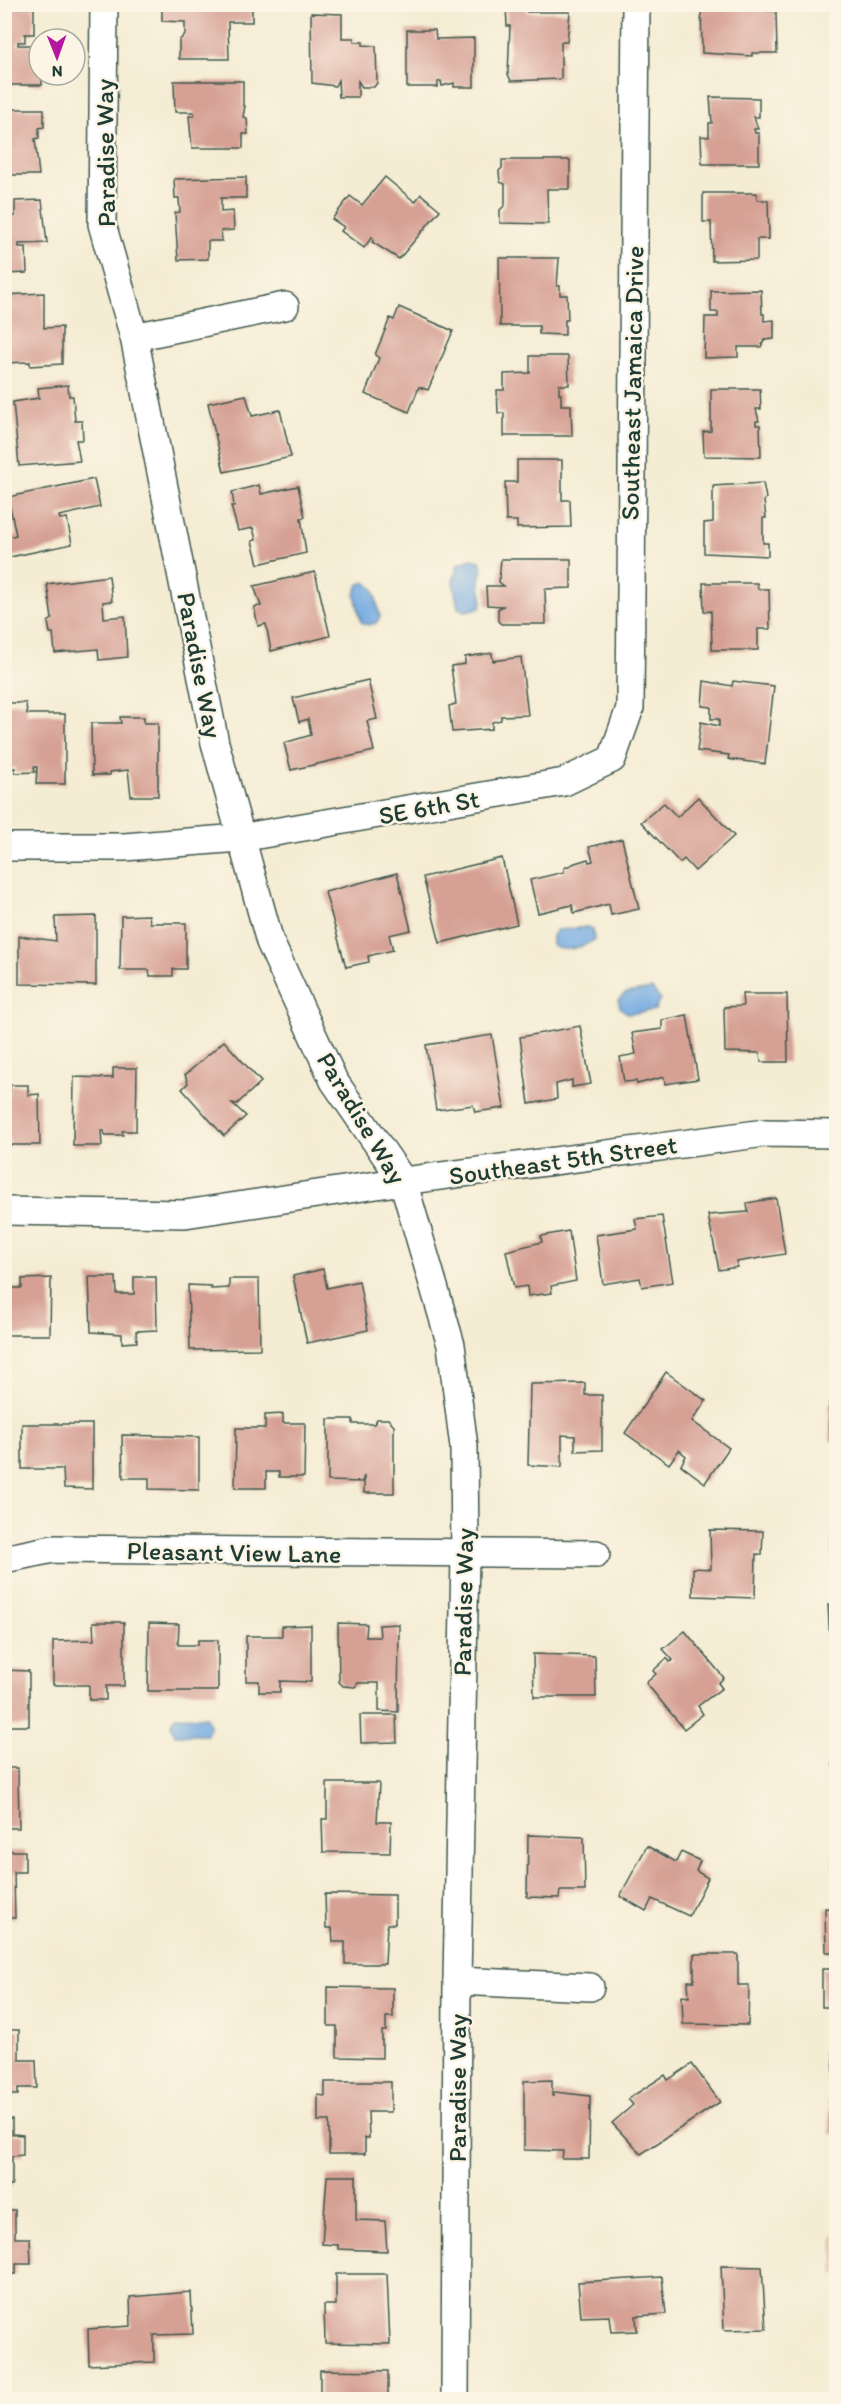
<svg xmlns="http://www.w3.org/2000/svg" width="841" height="2404" font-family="Itim,sans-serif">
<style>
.water{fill:#73aae2;stroke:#49748b;stroke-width:1.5}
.building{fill:#d6a094}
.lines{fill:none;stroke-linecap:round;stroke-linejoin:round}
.street-casing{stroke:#3f574c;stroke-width:30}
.street{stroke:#fff;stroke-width:27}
.labels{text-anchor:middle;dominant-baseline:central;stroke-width:5;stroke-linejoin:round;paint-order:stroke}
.street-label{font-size:26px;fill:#1f3d34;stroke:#fcf5e5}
</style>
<rect width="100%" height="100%" fill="#fcf5e5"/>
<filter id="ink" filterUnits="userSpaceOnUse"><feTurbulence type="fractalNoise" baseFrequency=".0167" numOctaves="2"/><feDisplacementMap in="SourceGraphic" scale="12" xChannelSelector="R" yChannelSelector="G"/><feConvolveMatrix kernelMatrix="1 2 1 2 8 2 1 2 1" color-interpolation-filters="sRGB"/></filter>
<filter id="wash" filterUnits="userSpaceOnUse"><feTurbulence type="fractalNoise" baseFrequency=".008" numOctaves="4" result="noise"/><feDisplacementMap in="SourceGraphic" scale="24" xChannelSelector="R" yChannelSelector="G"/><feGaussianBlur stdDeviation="1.35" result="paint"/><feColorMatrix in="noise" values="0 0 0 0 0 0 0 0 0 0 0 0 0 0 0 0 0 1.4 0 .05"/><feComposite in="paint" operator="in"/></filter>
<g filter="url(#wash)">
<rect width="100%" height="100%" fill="#f4ecd3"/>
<g class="water">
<path d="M471,559L480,561C485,572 479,575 480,585C481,594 484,598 480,608L465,611L458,608L453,581L458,564Z"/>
<path d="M366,582L374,590L380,617L376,623L368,625L361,622L355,594L359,584Z"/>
<path d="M587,927L593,929L594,940C584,947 562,954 552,945V936L556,930Z"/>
<path d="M652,989L660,999L655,1010L628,1014L620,1007L618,1000L626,993Z"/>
<path d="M176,1716L206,1717L210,1725L207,1735H175L171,1725Z"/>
</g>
<g id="blocks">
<g class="building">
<path d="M162,4H252V22H228L229,59H179V41L185,34V22L162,21Z"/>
<path d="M701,4L748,7V4H767V11H776L777,53H752V56L702,53Z"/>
<path d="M506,6H527V12H570L567,42H561V79L511,81L508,74L510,26H507Z"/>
<path d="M5,8H34V34H25V42H18V45H39V75H42V85H5Z"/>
<path d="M311,13L342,14V38H354V42H363V45L376,46L377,83L374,87H362L358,81V97H339L338,80L335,86L312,83Z"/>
<path d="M407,30H435L436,39L474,38V87H454V83L442,86L441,81L438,82V87H407Z"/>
<path d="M174,81H243V106H245L243,117L247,118L248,134H243V148H192L189,116H194V112H175Z"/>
<path d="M710,97L759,98V117H754L758,129H754L755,133H759V164H702L701,136L709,137V123H712Z"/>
<path d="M4,109H44V127L39,128V138L35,139L39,175H7Z"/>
<path d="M502,160H570V189H547L548,224L500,223V210L505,205V184L500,182L499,171L502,168Z"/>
<path d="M246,177V198H221V212L233,211L234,230L221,231L222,241H208V259L178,260L175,213L180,212L179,198H175L174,179Z"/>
<path d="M385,177L415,202L421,194L440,210L399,259L372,242L374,239L372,237L364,248L341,231L344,227L332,219L350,196L362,205Z"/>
<path d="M703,193H757V200H768L769,239H757V260L712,261L711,222H703Z"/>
<path d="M42,200L47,243L19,244V247H26L27,273L4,274V216H15V201Z"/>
<path d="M499,258H559L557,286H560V295H567L568,320H565V335L539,334V326H500Z"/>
<path d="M761,290L762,314H764V321L774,320V339L764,340L761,347H738V357L704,358L705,317H718V312H711V291Z"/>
<path d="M44,293V328L62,327V364L30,366V362L4,363V295Z"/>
<path d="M399,307L453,331L428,390L419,387L409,412L365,394L379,358L375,355L390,318L394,320Z"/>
<path d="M530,356H568L569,385H559V394H561V405H571L572,436H504V413H498L497,390H504V374L530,373Z"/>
<path d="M68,385L69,396H73L75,421H82L83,440H76L80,461L19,466L13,402L39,398L38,388Z"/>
<path d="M711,389H760L761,409H756L759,421H756V425H760L761,457L704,456L703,432L711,431Z"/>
<path d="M246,395L252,416L280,410L291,457L224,472L208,403Z"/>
<path d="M517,460H562V500H570L571,527L517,528V521H506L505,482H517Z"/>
<path d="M94,479L100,507L59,516L60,519L67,518L72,544L10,557L6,538L16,535L8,497Z"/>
<path d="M763,483L766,498L764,501L766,518H763V543H768V556L704,553V523L713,522V486Z"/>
<path d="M259,485L261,494L298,486L305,517L301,518L306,553L258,564L252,541L256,540L253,528L238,531L231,506H234L232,492Z"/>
<path d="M501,559H571V588L545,589L546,624H501L498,621V609L503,606L487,605L486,586H504L499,582Z"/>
<path d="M315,572L330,636L271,651L266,624L258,626L254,607L261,606L254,586Z"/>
<path d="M109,576L112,601L103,602L104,618L125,616L127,657L99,660L98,649L55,653L53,633H50L48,622L52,619L47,584Z"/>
<path d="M703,583H757L758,589H769L770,629H758V650H712L711,611L704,612Z"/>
<path d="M492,653L493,661L521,657L528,715L501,716V720L492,722V729L452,732L449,706L456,704L451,666L465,664V657Z"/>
<path d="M368,680L377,719L367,721L374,751L291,770L284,743L311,735L308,719L299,722L293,698Z"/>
<path d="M704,681L732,686L733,681L774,686L765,764L728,759L729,755L697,751L701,722L719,726V719H711V707L702,706Z"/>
<path d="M4,703H26L27,714H65V784H36L37,767H34L35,772L15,773V768L4,769Z"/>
<path d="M120,717H144V723H158V796H131L128,770L110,772V775H92L91,723H121Z"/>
<path d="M698,797L734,836L695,871L684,859L680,863L641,822L664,803L677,817Z"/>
<path d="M622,839L639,909L611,915L609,904L574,913L572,905L538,913L530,880L564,872V868L575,863L588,859L589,862L593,861L589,847Z"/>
<path d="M502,858L517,924L440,943L423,877Z"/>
<path d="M397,873L411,930L389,935L393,950L368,956L369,962L346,967L325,892Z"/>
<path d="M149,915L150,923H186V969H173V976H150L149,970H120L121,916Z"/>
<path d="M96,916V985L19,984V936L56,941L55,917Z"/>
<path d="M742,994H787L788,1062H761L760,1053L725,1052L724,1007L743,1006Z"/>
<path d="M687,1015L698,1079L665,1084L664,1077L637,1084L636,1081L624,1082L620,1057L636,1054L632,1033L662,1029V1020Z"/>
<path d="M580,1026L591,1084L572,1087V1080L556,1084L557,1099L529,1104L520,1037Z"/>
<path d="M492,1035L504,1108L475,1112L473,1105L436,1110L426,1045Z"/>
<path d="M224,1041L261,1082L237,1104L232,1103L246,1116L224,1136L182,1089L188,1083L185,1075Z"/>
<path d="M113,1068H137L136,1131H122L123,1135H105L104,1131H101L102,1146H73L74,1077L113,1078Z"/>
<path d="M10,1085H28V1095L39,1094L40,1145H9V1139H5V1094H10Z"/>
<path d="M776,1198L785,1254L737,1262V1267L719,1270L708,1215L748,1212L747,1203Z"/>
<path d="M662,1216L673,1282L642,1287L640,1278L603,1284L596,1235L637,1229L635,1219Z"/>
<path d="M569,1231L576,1281L551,1286L552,1293L528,1296L527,1286L514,1288L506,1251L542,1242L541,1236Z"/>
<path d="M323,1269L327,1288L359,1281L368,1330L307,1343L293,1276Z"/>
<path d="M89,1277H116L117,1294H134V1277H156L157,1330L136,1331L137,1342L122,1343V1334L91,1332Z"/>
<path d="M51,1278L50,1335H4V1288H22V1279Z"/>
<path d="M229,1279H259L260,1349L190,1350L188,1285L211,1286V1289L229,1288Z"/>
<path d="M666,1372L706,1401L692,1421L729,1448L705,1483L681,1465L686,1456L679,1450L669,1464L625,1433Z"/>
<path d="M585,1383V1395H602V1450L575,1451V1436L562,1435V1467L528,1465L530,1384Z"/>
<path d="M829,1403H836V1441H830Z"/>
<path d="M283,1414V1423H305L304,1477H279V1472H266V1488H235L236,1428H265V1415Z"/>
<path d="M328,1419H353V1424H374L377,1419H388L394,1425V1493H364V1476L362,1482L328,1481Z"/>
<path d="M22,1424H92V1489L64,1488L63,1469H22Z"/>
<path d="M122,1435L199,1437V1490L149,1489V1478H123Z"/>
<path d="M710,1530L763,1531L762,1555L756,1554L755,1598L693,1596V1568L711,1569Z"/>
<path d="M831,1534H836V1564H832Z"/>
<path d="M828,1605H836V1642H830Z"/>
<path d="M93,1622H124V1686H106V1700H89V1685H53V1641L94,1640Z"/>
<path d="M149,1623L179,1624L178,1645H198V1640H218V1691H148Z"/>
<path d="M338,1623L367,1624L366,1637H380L379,1625L399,1624L398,1712L379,1711V1683H358L355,1687L343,1686L339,1682Z"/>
<path d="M311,1625V1682L280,1681V1692H259V1681H246V1636H282V1626Z"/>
<path d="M685,1631L724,1678L718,1683L722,1688L698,1706L703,1714L684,1729L646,1683L656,1674L653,1671L667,1658L670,1662L673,1660L663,1649Z"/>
<path d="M533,1654L595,1656L596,1697H534Z"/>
<path d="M4,1670L29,1671V1726H4Z"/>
<rect x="831" y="1677" width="5" height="29"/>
<path d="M360,1715H396L397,1742L361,1743Z"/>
<path d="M832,1724H836V1767H833Z"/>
<path d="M4,1768H18L19,1828H4Z"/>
<path d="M327,1783H379L377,1822H391L390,1853L323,1852L322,1819H327Z"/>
<path d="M834,1791H836V1819H835Z"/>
<path d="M528,1835L584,1837L585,1891H560L559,1898L527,1897Z"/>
<rect x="834" y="1844" width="2" height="38"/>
<path d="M647,1846L676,1862L681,1852L700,1861L696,1871L708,1878L689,1916L652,1899L646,1911L620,1896Z"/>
<path d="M4,1851H25V1872H14L15,1918H4Z"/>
<path d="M325,1894L395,1895V1924H387L385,1964H345V1942H333L332,1928H326Z"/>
<path d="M825,1908L836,1909V1952H826Z"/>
<rect x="4" y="1942" width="3" height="41"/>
<path d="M694,1954H738V1985H749L748,2025L683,2024L682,1996L689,1997L688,1981H694Z"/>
<rect x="822" y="1969" width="14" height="38"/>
<path d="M328,1987L393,1988V2017H386V2031H382V2058L337,2057V2026H328Z"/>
<path d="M4,2030H19V2060H36L37,2088H18V2095H4Z"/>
<path d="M833,2044H836V2079H834Z"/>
<path d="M692,2064L720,2102L641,2154L612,2123L633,2105L628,2099L665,2075L668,2080Z"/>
<path d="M552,2080V2096H554L555,2092L590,2096L589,2159H562L563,2151L524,2150V2081Z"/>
<path d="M325,2082H391V2112H368L369,2138H365V2154H329V2121H318V2095L325,2096Z"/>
<path d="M829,2100H836V2134H830Z"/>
<path d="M4,2119H12V2134L23,2135V2155L12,2156V2186H4Z"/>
<path d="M327,2176H356V2220L385,2221L387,2251L338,2249V2245L322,2244Z"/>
<path d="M4,2210H15V2238H30L31,2264H16V2274H4Z"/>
<rect x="834" y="2236" width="2" height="38"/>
<path d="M721,2266L762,2267L766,2329L724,2330Z"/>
<path d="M336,2274H387L390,2344L325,2343L324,2305H336Z"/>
<path d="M662,2277L666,2314L636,2316L637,2331L611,2332L609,2316L581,2317L578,2282Z"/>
<path d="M191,2292L193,2334L154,2335V2362L89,2365L88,2329L131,2326L130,2297Z"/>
<path d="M320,2370L388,2371V2398L320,2400Z"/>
</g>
</g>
</g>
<g filter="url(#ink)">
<use href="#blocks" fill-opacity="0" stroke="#3f574c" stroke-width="1.5"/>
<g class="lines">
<g class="street-casing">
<g id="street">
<path d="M104,4L102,224L134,337L215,743L270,942L334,1081L403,1181L451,1345L464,1447L465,1555L457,1981L455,2400"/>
<path d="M134,337L285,306"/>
<path d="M4,847H124L240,838L564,782L612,759L630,708L636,4"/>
<path d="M4,1211L185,1214L403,1181L765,1133L836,1134"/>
<path d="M4,1559L53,1549L596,1554"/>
<path d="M457,1981L590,1987"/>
</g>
</g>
<use href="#street" class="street"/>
</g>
</g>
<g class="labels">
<g class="street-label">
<text transform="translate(105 153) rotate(-91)">Paradise Way</text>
<text transform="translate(632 383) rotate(-89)">Southeast Jamaica Drive</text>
<text transform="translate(200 665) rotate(79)">Paradise Way</text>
<text transform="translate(429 807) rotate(-10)">SE 6th St</text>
<text transform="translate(362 1118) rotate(59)">Paradise Way</text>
<text transform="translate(563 1160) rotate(-8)">Southeast 5th Street</text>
<text transform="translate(234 1552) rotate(1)">Pleasant View Lane</text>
<text transform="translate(463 1602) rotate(-89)">Paradise Way</text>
<text transform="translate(457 2088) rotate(-90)">Paradise Way</text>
</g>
</g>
<rect width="841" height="2404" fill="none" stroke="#fcf5e5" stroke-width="24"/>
<g transform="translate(57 57) rotate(179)"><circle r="28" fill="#fcf5e5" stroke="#a4ab9e" stroke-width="1.5"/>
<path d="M0-4.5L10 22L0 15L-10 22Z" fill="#b5179e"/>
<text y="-9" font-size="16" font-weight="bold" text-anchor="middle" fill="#1f3d34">N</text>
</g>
</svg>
